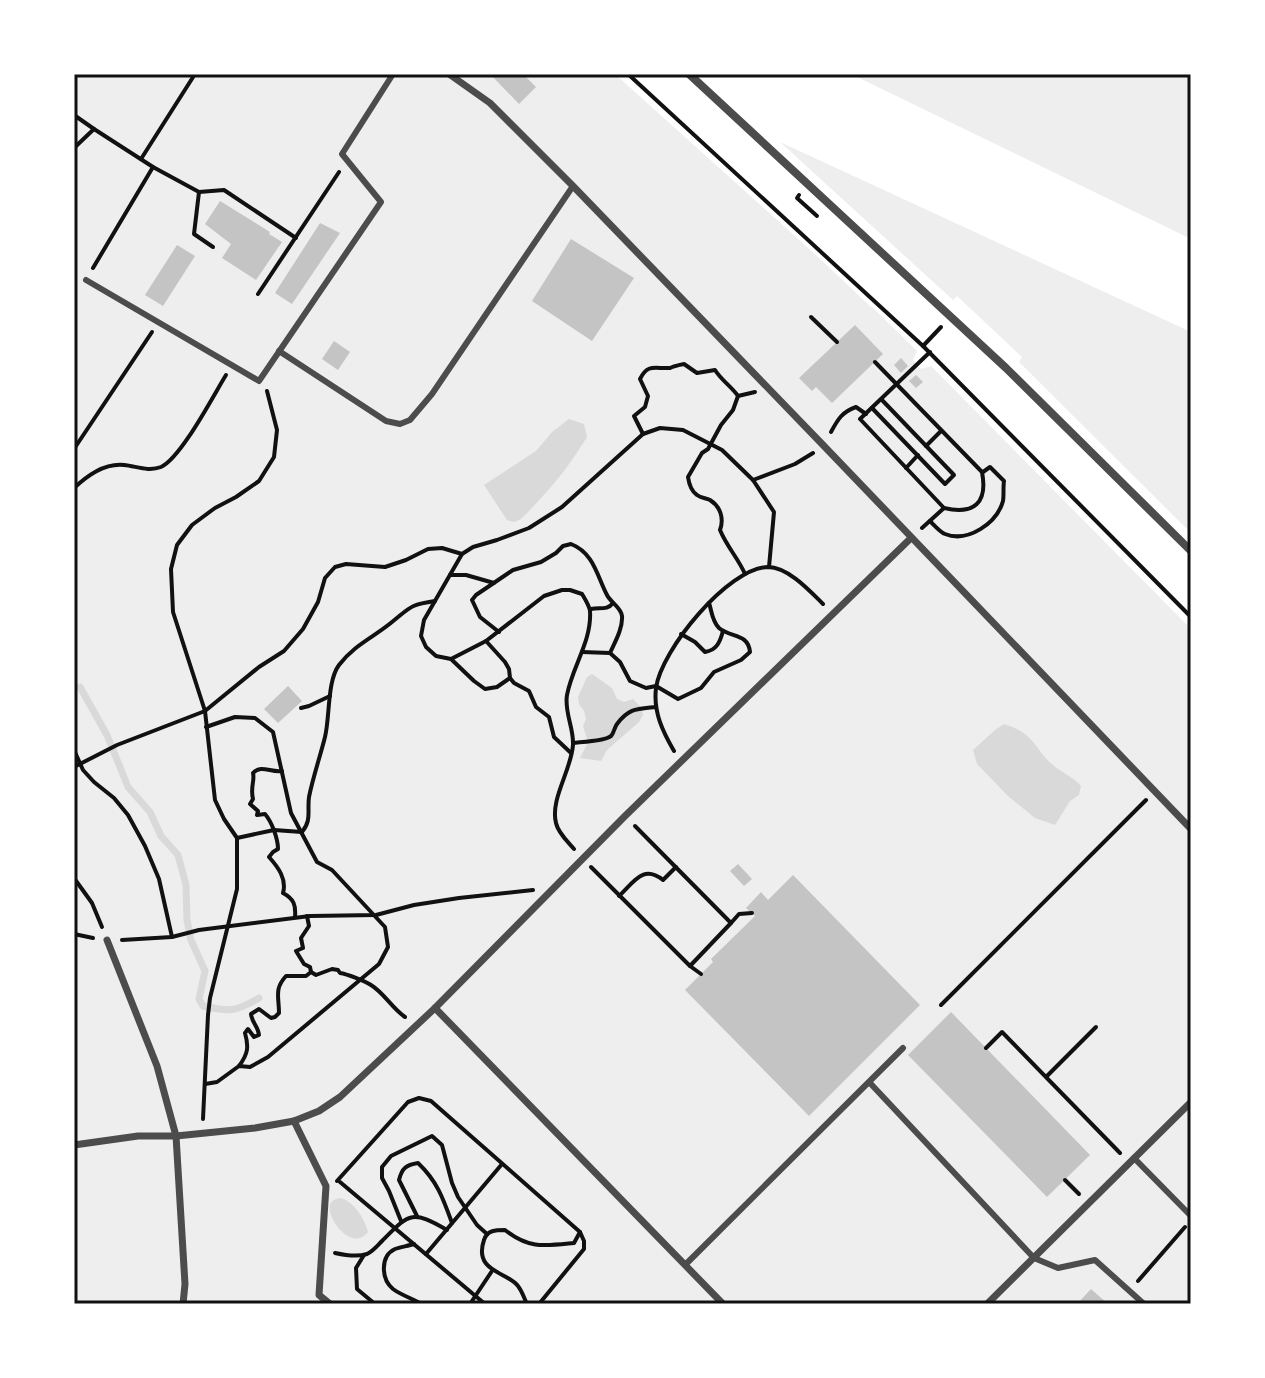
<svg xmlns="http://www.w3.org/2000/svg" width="1265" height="1378" font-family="Commissioner,sans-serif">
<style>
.green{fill:#eee}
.water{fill:#d9d9d9}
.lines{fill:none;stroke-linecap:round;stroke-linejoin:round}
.stream{stroke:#d9d9d9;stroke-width:7}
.building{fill:#c4c4c4}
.path{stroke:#111;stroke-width:4}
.service{stroke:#4c4c4c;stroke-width:6}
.pedestrian{stroke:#4c4c4c;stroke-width:7}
.minor{stroke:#4c4c4c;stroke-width:8}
.neatline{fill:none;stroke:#111;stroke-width:3}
</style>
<rect width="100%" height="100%" fill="#fff"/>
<g class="green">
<path d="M74,74H615L817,256L871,307H872L917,351L913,360L921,369L931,366L1191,629V1304H74Z"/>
<path d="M851,74H1191V239Z"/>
<path d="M780,142L1191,332V533L1019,362L1022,357L957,296L953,300Z"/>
</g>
<g class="water">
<path d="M569,419L584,424L587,437C566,471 549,491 521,519L514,522L507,520L484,485L536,451L552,432Z"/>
<path d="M592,674L612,688L617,699L624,702L633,699L640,706L643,715L639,722L607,750L601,761L580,758L588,742L583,726L586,719L584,711L579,704L578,697L587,677Z"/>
<path d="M1004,724C1037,735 1032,747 1054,766C1064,774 1072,776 1081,786L1079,795L1070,801L1055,825L1035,818L1008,796L977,764L973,750L995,730Z"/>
<path d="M341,1198C354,1202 365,1219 368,1232C352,1253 326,1218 330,1205C332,1199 336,1199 341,1198Z"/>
</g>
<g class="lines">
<path class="stream" d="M80,687L107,735L128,787L150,812L161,836L178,855L186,885L187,920L191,940L205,971L199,999L203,1006C230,1012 235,1012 259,998"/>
</g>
<g class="building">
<path d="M490,74H523L536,87L519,104Z"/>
<path d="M220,201L270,232L269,234L282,242L256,280L222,258L231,244L205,224Z"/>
<path d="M320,223L340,233L292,304L275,293Z"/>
<path d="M571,239L634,278L592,341L532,301Z"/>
<path d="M177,245L195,256L163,306L145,295Z"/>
<path d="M855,325L883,354L832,403L816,387L812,391L799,378Z"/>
<path d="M334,341L350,352L338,370L322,359Z"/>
<path d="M901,358L908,366L901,373L894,365Z"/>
<path d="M916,375L923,382L916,388L909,381Z"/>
<path d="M288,686L302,701L278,723L264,709Z"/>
<path d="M738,864L752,879L744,886L730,871Z"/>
<path d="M793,875L920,1005L809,1116L685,990L713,962L711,959L755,916L746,908L761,892L768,900Z"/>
<path d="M951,1012L1090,1155L1047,1197L908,1055Z"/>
<path d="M1091,1289L1108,1304H1077Z"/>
</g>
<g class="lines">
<g class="path">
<path d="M628,74L923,346L1191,617"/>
<path d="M74,115L94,129"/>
<path d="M74,148L94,129L153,167L199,192L224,190L296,238"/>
<path d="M141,159L195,74"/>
<path d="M199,192L194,234L213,247"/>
<path d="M799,195L797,198L817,216"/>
<path d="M93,268L153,167"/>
<path d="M258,294L339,172"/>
<path d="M811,317L837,342"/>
<path d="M923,346L941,327"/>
<path d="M875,362L982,472C988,503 974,515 944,508L860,419L930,352"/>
<path d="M738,396L755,392"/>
<path d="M872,408L945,484L954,475L882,400"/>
<path d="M831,432C838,419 842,412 856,407L866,414"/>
<path d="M643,434L634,416L645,407L648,396L640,379C648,363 655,369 670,368C671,367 683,364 684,364L697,373L715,370C722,381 731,386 738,396L733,410L721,425L708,449L702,453L688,477C689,484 691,491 697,495C701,498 706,498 710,500C721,507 724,519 720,530C727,547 738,558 745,574"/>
<path d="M926,446L941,431"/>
<path d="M74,449L152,332"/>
<path d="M906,468L918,455"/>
<path d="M753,480L795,464L813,453"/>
<path d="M74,488C87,476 104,463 124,465C136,466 148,472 161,467C181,458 213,396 226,375"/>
<path d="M930,521C934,525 940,532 945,534C968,543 997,523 1003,501C1004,495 1003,487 1004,481L990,467L983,472"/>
<path d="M922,528L944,508"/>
<path d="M450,575H466L494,583"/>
<path d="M591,609C600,607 607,611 613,603"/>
<path d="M499,632L480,617L472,600L476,595L513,570L541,562L556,553L563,546L571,544C594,553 597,576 607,595C611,603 621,607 622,616C623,628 615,642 610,653"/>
<path d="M681,634L695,642L705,652C717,650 720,642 723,631"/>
<path d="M582,652L610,653L620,662L630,681L646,688L656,686L678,699L701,688L714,672L741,660L750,652C748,633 731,638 719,628C712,621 712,612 709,603"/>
<path d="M451,659L474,681L485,689L497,687L510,678L509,669L505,662L486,641"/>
<path d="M510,678L514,683L529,691L536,707L549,717L554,737L571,753"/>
<path d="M301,708L309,706L330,696"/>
<path d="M573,743C581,742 606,741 611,736C614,733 614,728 617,724C629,708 637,709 656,707"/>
<path d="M74,750L83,770L94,782L114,798L128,815L145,846L159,879L172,937"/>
<path d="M674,751C663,732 653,712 656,688C661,650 728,568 768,567C788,567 810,591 823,604"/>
<path d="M74,767L117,745L205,711L259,667L284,651L303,629L318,602L325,578L335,567L346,564L385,567L406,560L428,549L442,548L462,554"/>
<path d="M282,771C271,773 261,764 253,773C255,781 250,787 253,799L250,804L258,811L257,815L265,814C272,822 278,839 278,849L273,852L269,857C278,867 287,879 283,893C294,899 296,905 295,917"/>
<path d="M635,826L731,923L739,914L752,913"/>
<path d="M302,832C312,820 307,811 309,797C313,777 320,757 325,737C330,717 327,681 339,665C354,645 374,637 392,622C411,607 409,605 435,601"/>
<path d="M237,838L224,819L215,800L205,711L173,612L171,569L177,545L192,525L215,508L236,497L259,481L274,457L277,430L267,391"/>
<path d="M237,838L274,830L302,832"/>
<path d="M574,849C568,842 558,833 556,823C550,799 571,771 573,745C574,728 564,712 567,695C572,667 592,641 590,611C589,605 585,599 582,594L570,590H562L544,596L486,641L451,659L436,656L426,647L421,636L424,620L462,554L473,547L497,540L529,528L562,507L643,434L660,428L683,430L722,450L753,480L774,512L769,567"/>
<path d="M591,867L690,966L701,974"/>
<path d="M74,878L92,903L102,927"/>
<path d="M619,896C634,882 643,864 663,880L676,867"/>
<path d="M74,934L93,938"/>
<path d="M122,940L172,937L199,930L310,916L376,915L414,905L459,898L533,890"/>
<path d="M690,966L731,923"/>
<path d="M311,972L316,975L332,969L338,970L340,973C347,974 365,981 371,985C384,993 392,1008 405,1017"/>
<path d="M941,1005L1146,800"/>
<path d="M986,1048L1002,1032L1120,1153"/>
<path d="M239,1066C248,1054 249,1047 245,1033L248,1029L254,1037L259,1035C258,1026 252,1023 251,1014L259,1009L271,1018L275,1017L279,1013C279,997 274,989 286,976H306L311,972L310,967L304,964L296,951L303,948L301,938L309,926L307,916"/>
<path d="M1047,1076L1096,1027"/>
<path d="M205,1084L217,1082L239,1066L250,1067L268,1057L379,964L388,947L385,927L332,870L317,862L291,813L273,732L255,718L235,717L206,727"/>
<path d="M203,1119L208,1015L210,998L237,889V838"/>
<path d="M1065,1180L1079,1194"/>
<path d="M337,1181L408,1102L419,1098L431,1101L580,1232L584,1241V1249L539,1304"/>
<path d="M340,1182L485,1304"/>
<path d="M417,1216L399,1180C402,1168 406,1165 418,1163C437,1181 443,1198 452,1223"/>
<path d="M401,1221L389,1191L382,1178V1167L391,1156L432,1136L442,1145L452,1183L458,1197L477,1225L487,1234"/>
<path d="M414,1244C408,1246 400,1247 395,1249C380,1256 381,1279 393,1289C401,1295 413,1299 422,1304"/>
<path d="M335,1253C344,1255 358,1257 367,1254C373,1251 377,1246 382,1241C409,1214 411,1209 447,1230"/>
<path d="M426,1254L502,1164"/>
<path d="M364,1255L356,1268L357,1289L375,1304"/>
<path d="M1138,1281L1185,1227"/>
<path d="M470,1304L492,1271"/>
<path d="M527,1304C524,1298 522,1291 518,1286C508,1272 473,1272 484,1240C487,1230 496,1230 505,1230C529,1249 544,1246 574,1243L580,1232"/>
</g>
<g class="service">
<path d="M86,280L259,381L381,202L342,154L393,74"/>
<path d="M279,351L386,421L400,424L410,420L432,394L573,186"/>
<path d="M870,1083L1034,1258L1058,1268L1095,1260L1144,1304"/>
<path d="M1134,1158L1191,1216"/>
<path d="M686,1264L903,1048"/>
</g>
<g class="pedestrian">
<path d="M449,74L490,103L573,186L824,446L1191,829"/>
<path d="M107,940L157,1066L176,1136L185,1284L183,1304"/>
<path d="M435,1008L723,1304"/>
<path d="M294,1121L326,1186L319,1295L330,1304"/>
<path d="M74,1145L138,1136H176L255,1128L294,1121L319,1111L340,1097L435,1008L625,816L911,538"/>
<path d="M987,1304L1191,1102"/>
</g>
<path class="minor" d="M689,74L1006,368L1191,551"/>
</g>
<rect width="1265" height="1378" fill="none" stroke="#ffffff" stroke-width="152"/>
<rect x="76" y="76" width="1113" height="1226" class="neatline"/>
</svg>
